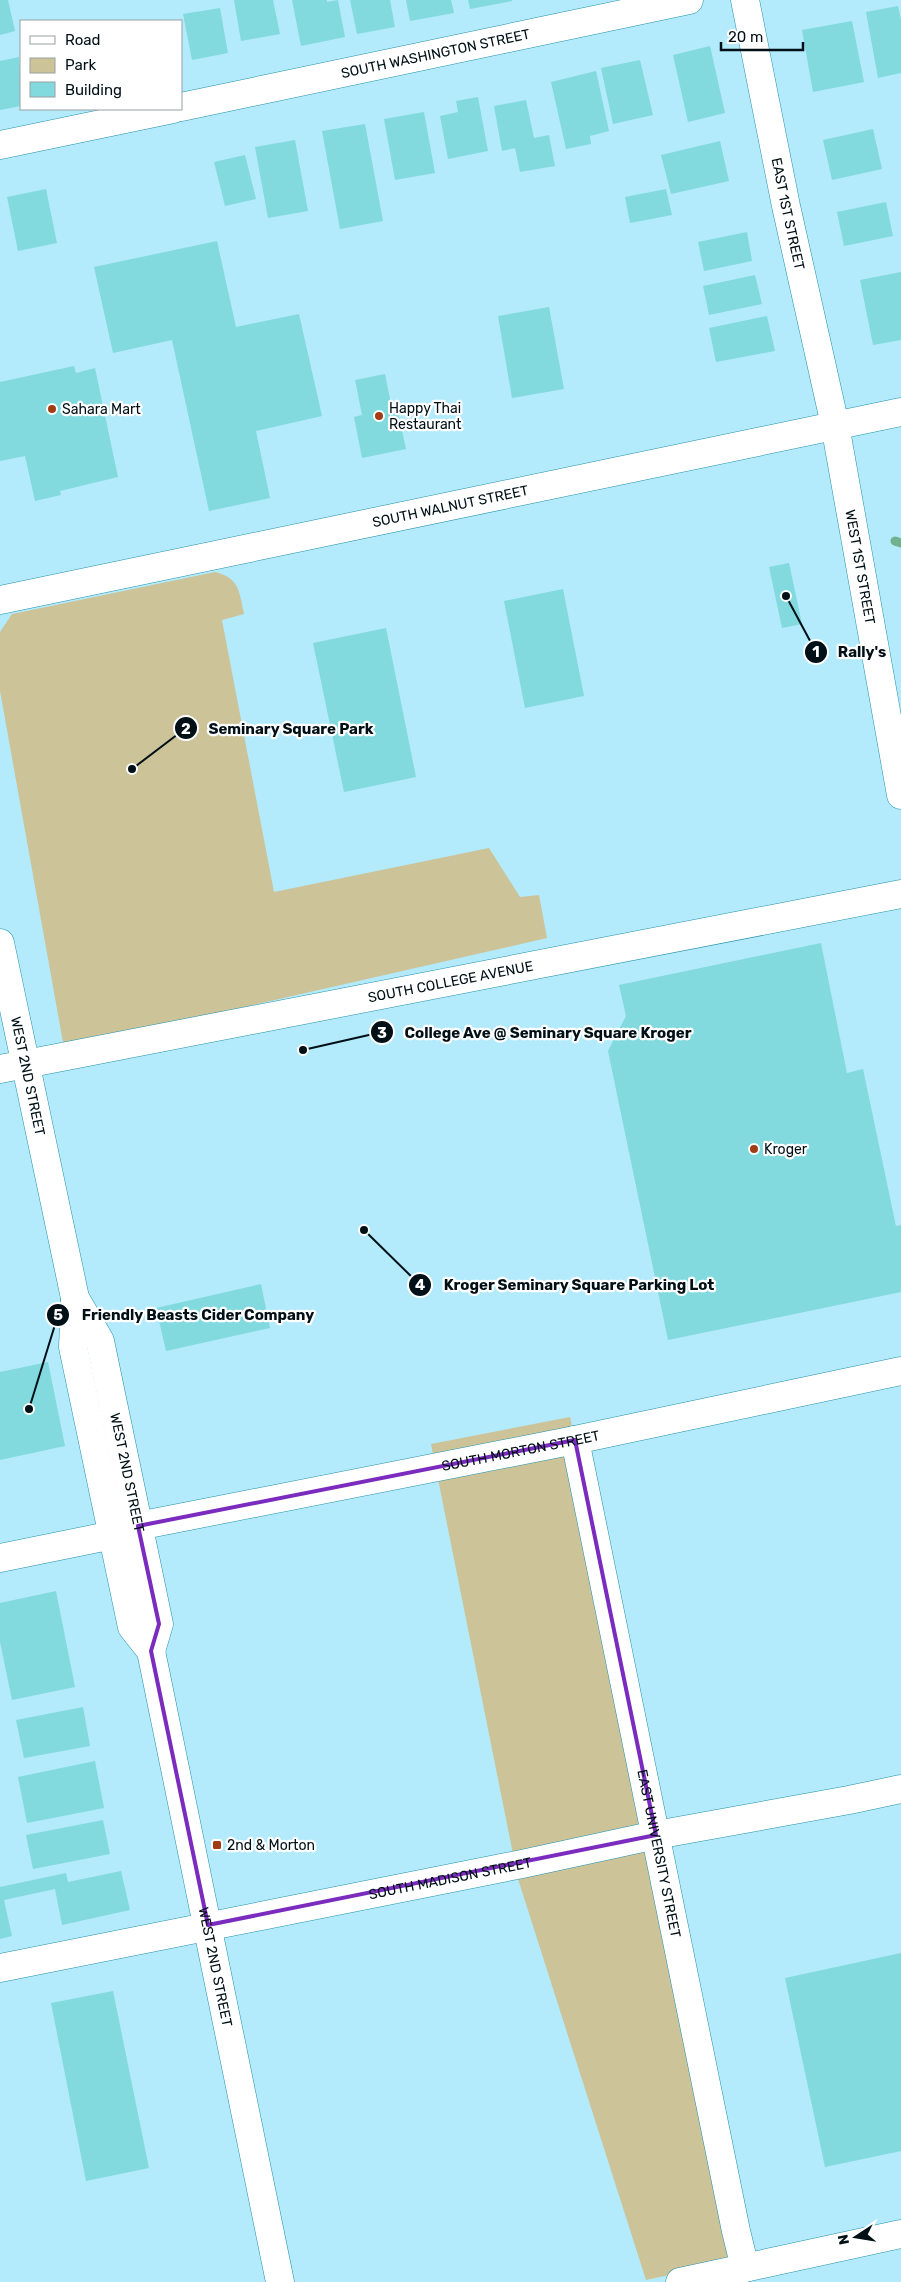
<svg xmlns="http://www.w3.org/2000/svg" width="901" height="2282" font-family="Rubik,sans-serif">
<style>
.green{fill:#ccc498}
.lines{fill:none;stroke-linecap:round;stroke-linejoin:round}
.stream{stroke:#71b28e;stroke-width:9}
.building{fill:#82dade}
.street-casing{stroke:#2390ac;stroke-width:29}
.secondary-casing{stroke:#2390ac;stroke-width:29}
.primary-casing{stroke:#2390ac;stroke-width:29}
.street{stroke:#fff;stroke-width:28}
.secondary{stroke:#fff;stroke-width:28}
.primary{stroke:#fff;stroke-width:28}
.marked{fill:none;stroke:#7b2cbf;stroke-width:4;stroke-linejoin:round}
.poi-dot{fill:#a13c14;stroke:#fff;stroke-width:2}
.labels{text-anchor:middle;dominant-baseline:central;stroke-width:4.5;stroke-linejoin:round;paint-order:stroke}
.street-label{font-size:14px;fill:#001016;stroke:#fff}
.poi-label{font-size:14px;fill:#001016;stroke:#fff;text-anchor:start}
.leader{fill:none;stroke:#001016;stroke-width:2}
.callout-dot{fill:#001016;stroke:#fff;stroke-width:2}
.mark-label{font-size:15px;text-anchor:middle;font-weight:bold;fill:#fff}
.callout-label{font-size:15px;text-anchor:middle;font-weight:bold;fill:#001016;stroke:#fff;stroke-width:4.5;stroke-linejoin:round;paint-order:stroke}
</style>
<rect width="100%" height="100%" fill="#b3eafc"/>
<g class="green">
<path d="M215,572C240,578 239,592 244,614L222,620L274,892L489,848L520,897L539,895L547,938L64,1048L0,691V632L12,614Z"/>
<path d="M570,1417L743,2259L646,2280L518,1879L431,1444Z"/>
</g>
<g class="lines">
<path class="stream" d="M895,541L901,543"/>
</g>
<g class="building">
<path d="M0,0H8L15,31L0,35Z"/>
<path d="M234,0H273L280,34L241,41Z"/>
<path d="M292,0H327V2L338,0L345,37L301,46Z"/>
<path d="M350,0H390L395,27L357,34Z"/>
<path d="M406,0H451L454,13L410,21Z"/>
<path d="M468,0H512V1L470,9Z"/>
<path d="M898,6L901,20V73L878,78L866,12Z"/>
<path d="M220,8L228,53L192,60L183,14Z"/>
<path d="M852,21L864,82L813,92L802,30Z"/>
<path d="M710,46L725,113L688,122L673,55Z"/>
<path d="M19,57L21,106L0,110V61Z"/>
<path d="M640,60L653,115L613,124L601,68Z"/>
<path d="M596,71L609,131L590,136L591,144L566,149L551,82Z"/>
<path d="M478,97L488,151L448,159L440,116L458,112L456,101Z"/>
<path d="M526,100L534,138L549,135L555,166L520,172L515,148L502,151L494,106Z"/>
<path d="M424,112L435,173L395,180L384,119Z"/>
<path d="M365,124L383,221L340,229L322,131Z"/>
<path d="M873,129L882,169L832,180L823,140Z"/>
<path d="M295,140L308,211L268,218L255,147Z"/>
<path d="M720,141L729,181L671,194L661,155Z"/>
<path d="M245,155L256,199L225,206L214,162Z"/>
<path d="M46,189L57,243L18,251L7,197Z"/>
<path d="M666,189L672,215L630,223L625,197Z"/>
<path d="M886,202L893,236L844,246L837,212Z"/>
<path d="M747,232L752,261L704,271L698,242Z"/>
<path d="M217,241L236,327L299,314L322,416L256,431L270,498L209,511L172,340L113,353L94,267Z"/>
<path d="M901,272V340L873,345L860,280Z"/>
<path d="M755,275L762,304L709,315L703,286Z"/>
<path d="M549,307L564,389L512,398L498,316Z"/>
<path d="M767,316L775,351L716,362L709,328Z"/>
<path d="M74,366L76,373L95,368L118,477L60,491L61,495L35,501L25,456L0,461V382Z"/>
<path d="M385,374L392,409L397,408L406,449L362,458L354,417L362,415L355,380Z"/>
<path d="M789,563L802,624L782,628L769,567Z"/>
<path d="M563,589L584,696L525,708L504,601Z"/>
<path d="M386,628L416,777L344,792L313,643Z"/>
<path d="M821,943L847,1073L863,1069L896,1226L901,1225V1292L668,1340L608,1051L626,1016L619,985Z"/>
<path d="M261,1284L270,1328L166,1351L156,1308Z"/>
<path d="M48,1362L65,1446L0,1460V1372Z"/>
<path d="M56,1591L75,1687L12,1700L0,1642V1603Z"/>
<path d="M83,1707L90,1746L24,1758L16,1720Z"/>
<path d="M95,1761L104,1808L27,1823L18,1777Z"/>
<path d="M103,1820L110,1854L33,1869L26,1835Z"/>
<path d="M121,1871L130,1910L62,1925L55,1889L4,1900L12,1936L0,1939V1887L66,1873L68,1882Z"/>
<path d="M901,1953V2151L825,2167L785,1978Z"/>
<path d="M113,1991L149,2168L86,2181L51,2003Z"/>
</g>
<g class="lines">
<g class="street-casing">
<g id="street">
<path id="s1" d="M745,0L786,206L835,425"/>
<path id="s2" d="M181,107L689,0"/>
<path d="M0,145L173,109"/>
<path id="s3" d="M575,1440L736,2231L745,2268"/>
<path id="s4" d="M138,1526L575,1440L901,1371"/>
<path d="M0,1558L113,1535"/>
<path id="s5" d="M0,1968L522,1864L656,1835L849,1800L901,1789"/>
</g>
</g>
<g class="secondary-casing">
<g id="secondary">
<path id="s6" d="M835,425L901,795"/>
<path d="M680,2282L901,2234"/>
</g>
</g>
<g class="primary-casing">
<g id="primary">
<path id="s7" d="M0,600L901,412"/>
<path id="s8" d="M0,943L75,1298L73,1347L132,1627L151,1651L280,2282"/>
<path id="s9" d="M0,1069L901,894"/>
<path id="s10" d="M75,1298L100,1341L159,1624L151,1651"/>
</g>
</g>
<use href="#street" class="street"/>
<use href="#secondary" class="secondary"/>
<use href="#primary" class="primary"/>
</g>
<path class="marked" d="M575,1440L656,1835L208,1925L151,1651L159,1624L138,1526Z"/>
<g class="poi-dot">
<circle cx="52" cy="409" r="5"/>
<circle cx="379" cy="416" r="5"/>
<circle cx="754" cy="1149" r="5"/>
<rect x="212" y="1840" width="10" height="10" rx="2.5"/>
</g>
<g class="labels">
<g class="street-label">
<text stroke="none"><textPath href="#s2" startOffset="260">SOUTH WASHINGTON STREET</textPath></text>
<text stroke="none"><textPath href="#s1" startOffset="218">EAST 1ST STREET</textPath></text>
<text stroke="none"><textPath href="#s7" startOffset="460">SOUTH WALNUT STREET</textPath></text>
<text stroke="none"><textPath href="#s6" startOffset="144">WEST 1ST STREET</textPath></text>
<text stroke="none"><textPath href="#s9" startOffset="459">SOUTH COLLEGE AVENUE</textPath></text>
<text stroke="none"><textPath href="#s8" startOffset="136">WEST 2ND STREET</textPath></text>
<text stroke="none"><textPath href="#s4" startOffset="390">SOUTH MORTON STREET</textPath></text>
<text stroke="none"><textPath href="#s10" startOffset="184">WEST 2ND STREET</textPath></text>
<text stroke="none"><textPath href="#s3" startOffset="422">EAST UNIVERSITY STREET</textPath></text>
<text stroke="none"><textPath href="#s5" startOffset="459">SOUTH MADISON STREET</textPath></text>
<text stroke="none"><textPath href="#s8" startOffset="1051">WEST 2ND STREET</textPath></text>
</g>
<g class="poi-label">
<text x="389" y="408">Happy Thai<tspan x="389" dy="16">Restaurant</tspan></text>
<text x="62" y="409">Sahara Mart</text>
<text x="764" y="1149">Kroger</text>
<text x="227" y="1845">2nd &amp; Morton</text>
</g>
</g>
<path class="leader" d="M786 596L816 652M132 769L186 728M303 1050L382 1032M364 1230L420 1285M29 1409L58 1315"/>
<g class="callout-dot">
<circle cx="786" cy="596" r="5"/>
<circle cx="132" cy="769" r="5"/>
<circle cx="303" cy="1050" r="5"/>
<circle cx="364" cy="1230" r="5"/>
<circle cx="29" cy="1409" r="5"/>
<circle cx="816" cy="652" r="12"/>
<circle cx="186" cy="728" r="12"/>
<circle cx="382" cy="1032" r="12"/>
<circle cx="420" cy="1285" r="12"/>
<circle cx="58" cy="1315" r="12"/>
</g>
<g class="mark-label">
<text x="816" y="657">1</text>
<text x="186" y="734">2</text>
<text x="382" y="1038">3</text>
<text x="420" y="1290">4</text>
<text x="58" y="1320">5</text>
</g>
<g class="callout-label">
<text x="862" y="657">Rally's</text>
<text x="291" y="734">Seminary Square Park</text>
<text x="548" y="1038">College Ave @ Seminary Square Kroger</text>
<text x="579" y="1290">Kroger Seminary Square Parking Lot</text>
<text x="198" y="1320">Friendly Beasts Cider Company</text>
</g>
<rect x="20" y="20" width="162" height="90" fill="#ffffff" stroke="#999fa2"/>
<rect x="30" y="36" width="25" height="8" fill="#ffffff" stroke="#999fa2"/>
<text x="65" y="45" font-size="15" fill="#001016">Road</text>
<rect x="30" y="58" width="25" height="15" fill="#ccc498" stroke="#999fa2"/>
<text x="65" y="70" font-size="15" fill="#001016">Park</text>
<rect x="30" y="82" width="25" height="15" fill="#82dade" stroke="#999fa2"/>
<text x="65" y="95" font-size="15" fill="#001016">Building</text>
<g transform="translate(856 2237) rotate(258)" stroke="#ffffff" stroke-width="4" paint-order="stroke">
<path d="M0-4L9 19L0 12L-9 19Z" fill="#001016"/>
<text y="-8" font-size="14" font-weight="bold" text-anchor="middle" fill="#001016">N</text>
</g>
<path d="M721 42v8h82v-8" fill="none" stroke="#001016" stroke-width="2.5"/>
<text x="728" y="42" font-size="15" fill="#001016" stroke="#ffffff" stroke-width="4" paint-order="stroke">20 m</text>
</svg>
